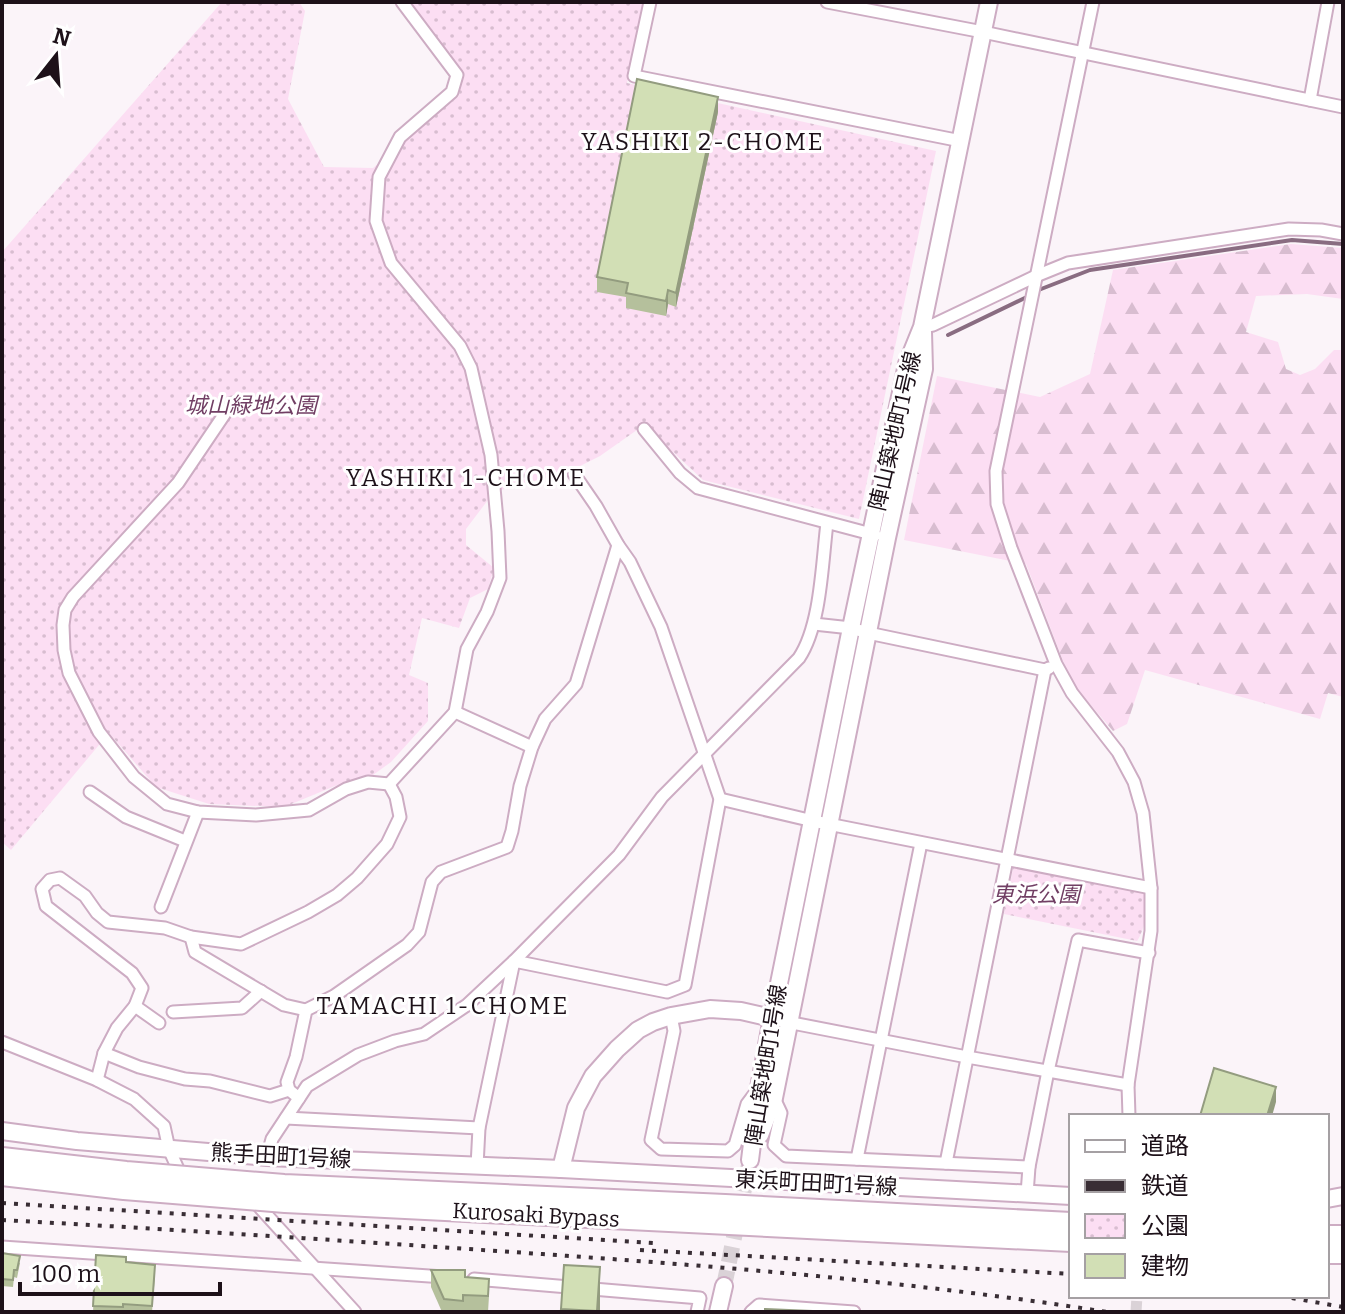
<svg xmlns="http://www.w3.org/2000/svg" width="1345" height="1314" font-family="Bitter,'Noto Sans JP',serif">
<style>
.forest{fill:url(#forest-firs)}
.park{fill:url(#park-dots)}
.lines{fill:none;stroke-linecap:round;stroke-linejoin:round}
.stream{stroke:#896c81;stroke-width:4}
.street-tunnel{stroke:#dad2d7;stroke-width:11;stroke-dasharray:11 5.5;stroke-linecap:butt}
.secondary-tunnel{stroke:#dad2d7;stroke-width:16;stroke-dasharray:16 8;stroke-linecap:butt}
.street-casing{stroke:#cdacc3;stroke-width:15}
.secondary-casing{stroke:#cdacc3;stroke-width:20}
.highway-casing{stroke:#cdacc3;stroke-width:24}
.street{stroke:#fff;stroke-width:11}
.secondary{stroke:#fff;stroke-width:16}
.highway{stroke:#fff;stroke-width:20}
.rail{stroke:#392e35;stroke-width:4;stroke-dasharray:4 8;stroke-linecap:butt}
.highway-bridge-casing{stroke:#cdacc3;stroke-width:24;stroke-linecap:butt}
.highway-bridge{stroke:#fff;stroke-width:20}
.wall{fill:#b5c09c}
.shaded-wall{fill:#939c7f}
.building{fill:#d2dfb5;stroke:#939c7f;stroke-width:2}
.labels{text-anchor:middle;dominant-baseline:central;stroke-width:6;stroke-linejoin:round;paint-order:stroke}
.park-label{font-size:22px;font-style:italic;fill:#713f64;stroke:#fff}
.street-label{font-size:22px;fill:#1d1119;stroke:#fff}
.neighbourhood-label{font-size:24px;letter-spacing:2px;fill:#1d1119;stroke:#fff}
</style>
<defs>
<pattern id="forest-firs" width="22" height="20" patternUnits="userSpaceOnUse" patternTransform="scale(2)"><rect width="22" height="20" fill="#fcdef3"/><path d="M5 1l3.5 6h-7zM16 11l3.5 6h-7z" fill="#d8bdd0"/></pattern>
<pattern id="park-dots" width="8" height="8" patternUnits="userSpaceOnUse" patternTransform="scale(2)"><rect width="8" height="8" fill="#fcdef3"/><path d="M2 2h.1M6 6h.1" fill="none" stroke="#d8bdd0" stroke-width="1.8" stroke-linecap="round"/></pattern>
</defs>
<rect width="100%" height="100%" fill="#fbf4f9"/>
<path class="forest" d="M1291,244L1343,248V299L1307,294L1256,296L1246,332L1278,342L1286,369L1300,375L1315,369L1334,350H1343V697L1328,693L1320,719L1145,670L1127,724L1113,731L1077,689L1063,661L1026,564L904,540L937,376L1040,397L1090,374L1113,270Z"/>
<g class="park">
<path d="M222,2H299L305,11L288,99L324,167L373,168L459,96L462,71L408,2H644L627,83L936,151L859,519L703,480L644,425L600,456L570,471L494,492L466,529V545L494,568L488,589L470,598L459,628L422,618L409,675L428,683V721L391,762L373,775L335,786L284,807L209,804L156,787L109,733L11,850L2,842V252Z"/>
<path d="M1014,863L1143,891C1148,906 1146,928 1137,941L1004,914Z"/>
</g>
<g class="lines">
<g class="stream">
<path d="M1036,291L1090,270L1292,240L1343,244"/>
<path d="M948,335L1029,296"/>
</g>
<path class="street-tunnel" d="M1136,1312L1137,1296"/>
<path class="secondary-tunnel" d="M724,1286L750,1160"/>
<g class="street-casing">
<g id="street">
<path d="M650,2L634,76L961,141"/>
<path d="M827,2L983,32L1343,107"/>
<path d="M1093,2L996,471L997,504L1011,548L1056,664L1072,693L1118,752L1134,782L1143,813L1151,888V931L1128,1085L1129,1116"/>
<path d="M1310,100L1328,2"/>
<path d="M922,327L933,325L1036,276L1068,263L1289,229L1321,230L1343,234"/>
<path d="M232,403L178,483L73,597L65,610L63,625L64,650L69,673L99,732L134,777L167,804L198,812L256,815L309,810L346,789L368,782L389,784"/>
<path d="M644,429L680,473L698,488L875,535"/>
<path d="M814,624L851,628L868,633L1045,670L1049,668"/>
<path d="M455,712L532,747"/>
<path d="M389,784L455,712L467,649L487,612L500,578L498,531L491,455L471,368L460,346L391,263L376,221L379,177L400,137L452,92L457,75L402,2"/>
<path d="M90,792L126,817L185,841"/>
<path d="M720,799L813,821L1151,888"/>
<path d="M161,907L198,812"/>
<path d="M191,937L195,952L284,1005L306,1010"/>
<path d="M135,1006L159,1023"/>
<path d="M173,1012L242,1008L261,991"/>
<path d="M671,1016L674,1031L651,1140L661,1149L728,1151L735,1145L747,1104L756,1092"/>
<path d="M782,1021L967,1057L1128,1085"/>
<path d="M2,1042L97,1080L134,1099L164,1126L169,1149L182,1178"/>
<path d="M104,1053L139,1067L185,1079L210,1081L270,1096L289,1090"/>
<path d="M97,1080L104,1053L117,1028L135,1006L142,988L132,973L46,906L42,889L50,880L60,878L85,896L97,913L108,922L165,928L191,937L241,944L308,912L337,895L357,878L387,844L400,817L396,797L389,784"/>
<path d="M299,1098L289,1090L287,1082L296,1057L306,1010L334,996L407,945L419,932L432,882L441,872L507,847L512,831L520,786L532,747L545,719L576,684L618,545"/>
<path d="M774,1098L781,1113L774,1145L786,1156L1029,1167"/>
<path d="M286,1118L479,1128"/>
<path d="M267,1157L272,1139L307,1086L358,1055L395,1041L424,1034L467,1005L514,961L619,855L662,797L799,658C821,625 822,563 827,523"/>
<path d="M857,1159L921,843"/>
<path d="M946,1163L1045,670"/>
<path d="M477,1166L479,1128L514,961L667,992L685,985L720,799L661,627L630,562L618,545L596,506L574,474"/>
<path d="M1027,1194L1029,1167L1048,1071L1078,940L1149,953"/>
<path d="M254,1201L355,1312"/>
<path d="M2,1247L444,1277"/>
<path d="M474,1279L700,1298L697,1312"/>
<path d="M751,1312L759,1305L854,1312"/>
</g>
</g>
<g class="secondary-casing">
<g id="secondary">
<path d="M2,1131L77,1141L267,1157L561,1169L1071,1196"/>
<path d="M760,1135L774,1098L887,538L924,369L923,332"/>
<path d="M750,1160L759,1088L772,1018L851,628L907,364L922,327L989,2"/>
<path d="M561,1169L576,1108L593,1076L617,1049L638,1030L653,1022L671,1016L710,1009L741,1011L772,1018"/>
<path d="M1327,1199L1343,1196"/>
<path d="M718,1312L724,1286"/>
</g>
</g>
<g class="highway-casing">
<g id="highway">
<path d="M1327,1236H1343"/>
<path d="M1327,1253H1343"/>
</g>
</g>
<use href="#street" class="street"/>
<use href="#secondary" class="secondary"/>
<use href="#highway" class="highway"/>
<g class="rail">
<path d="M2,1203L653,1243"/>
<path d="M2,1220C167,1229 333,1240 498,1251C701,1265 905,1280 1107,1312"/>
<path d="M640,1250L1071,1274"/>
<path d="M1280,1296L1343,1307"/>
</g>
<g class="highway-bridge-casing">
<g id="highway-bridge">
<path d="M2,1158L126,1172L284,1185L725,1205L1071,1223"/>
<path d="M2,1175L124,1189L285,1202L1071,1241"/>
</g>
</g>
<use href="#highway-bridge" class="highway-bridge"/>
</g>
<g class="wall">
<path d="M718,112L676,307L668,304L666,316L626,308V297L597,292V277Z"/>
<path d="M2,1253L20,1263L17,1278L14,1277L13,1287L2,1286Z"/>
<path d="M96,1255L126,1262L155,1276L152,1312H93Z"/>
<path d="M564,1265L600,1312H561Z"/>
<path d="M431,1270L465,1277L489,1296L488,1312H442L431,1287Z"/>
</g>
<g class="shaded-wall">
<path d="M718,97V112L676,307V293Z"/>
<path d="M668,290V304L666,316V301Z"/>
<path d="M1276,1087V1102L1272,1116H1267Z"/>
<path d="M600,1267V1312H597Z"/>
</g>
<g class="building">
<path d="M637,79L718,97L676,293L668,290L666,301L626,293L628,283L597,277Z"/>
<path d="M1214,1068L1276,1087L1267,1116H1200Z"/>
<path d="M2,1253L20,1256L17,1270H14L13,1280L2,1279Z"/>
<path d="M96,1255L126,1257V1262L155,1265L152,1306L123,1304V1307L93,1306Z"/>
<path d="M564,1265L600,1267L597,1311L561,1309Z"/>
<path d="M431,1270H465V1277L489,1279L488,1296L463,1295V1301L444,1299Z"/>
<path d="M765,1309L812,1311V1312H765Z"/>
</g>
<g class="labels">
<g class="park-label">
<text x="251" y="405">城山緑地公園</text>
<text x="1036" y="894">東浜公園</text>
</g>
<g class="street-label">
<text transform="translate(895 431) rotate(-77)">陣山築地町1号線</text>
<text transform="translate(766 1065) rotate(-81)">陣山築地町1号線</text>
<text transform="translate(281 1156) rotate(3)">熊手田町1号線</text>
<text transform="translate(816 1183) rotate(3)">東浜町田町1号線</text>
<text transform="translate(536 1215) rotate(3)">Kurosaki Bypass</text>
</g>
<g class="neighbourhood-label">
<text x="703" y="142">YASHIKI 2-CHOME</text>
<text x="466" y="478">YASHIKI 1-CHOME</text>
<text x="443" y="1006">TAMACHI 1-CHOME</text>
</g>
</g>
<rect width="1345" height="1314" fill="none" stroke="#1d1119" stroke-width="8"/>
<rect x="1069" y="1114" width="260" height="184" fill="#ffffff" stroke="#a5a0a3" stroke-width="2"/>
<rect x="1085" y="1140" width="40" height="12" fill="#ffffff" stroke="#a5a0a3" stroke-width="2"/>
<text x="1141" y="1154" font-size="24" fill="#1d1119">道路</text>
<rect x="1085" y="1180" width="40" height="12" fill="#392e35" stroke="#a5a0a3" stroke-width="2"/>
<text x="1141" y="1194" font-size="24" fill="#1d1119">鉄道</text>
<rect x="1085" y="1214" width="40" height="24" fill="url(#park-dots)" stroke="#a5a0a3" stroke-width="2"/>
<text x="1141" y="1234" font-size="24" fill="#1d1119">公園</text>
<rect x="1085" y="1254" width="40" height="24" fill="#d2dfb5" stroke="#a5a0a3" stroke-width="2"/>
<text x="1141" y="1274" font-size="24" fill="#1d1119">建物</text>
<g transform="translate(56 56) rotate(17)" stroke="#ffffff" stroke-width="6" paint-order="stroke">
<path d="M0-6L14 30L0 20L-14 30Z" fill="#1d1119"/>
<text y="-12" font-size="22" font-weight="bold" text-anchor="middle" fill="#1d1119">N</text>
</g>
<path d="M20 1282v12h200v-12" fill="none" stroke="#1d1119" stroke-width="4"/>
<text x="32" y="1282" font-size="24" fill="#1d1119" stroke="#ffffff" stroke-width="6" paint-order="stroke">100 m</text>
</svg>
